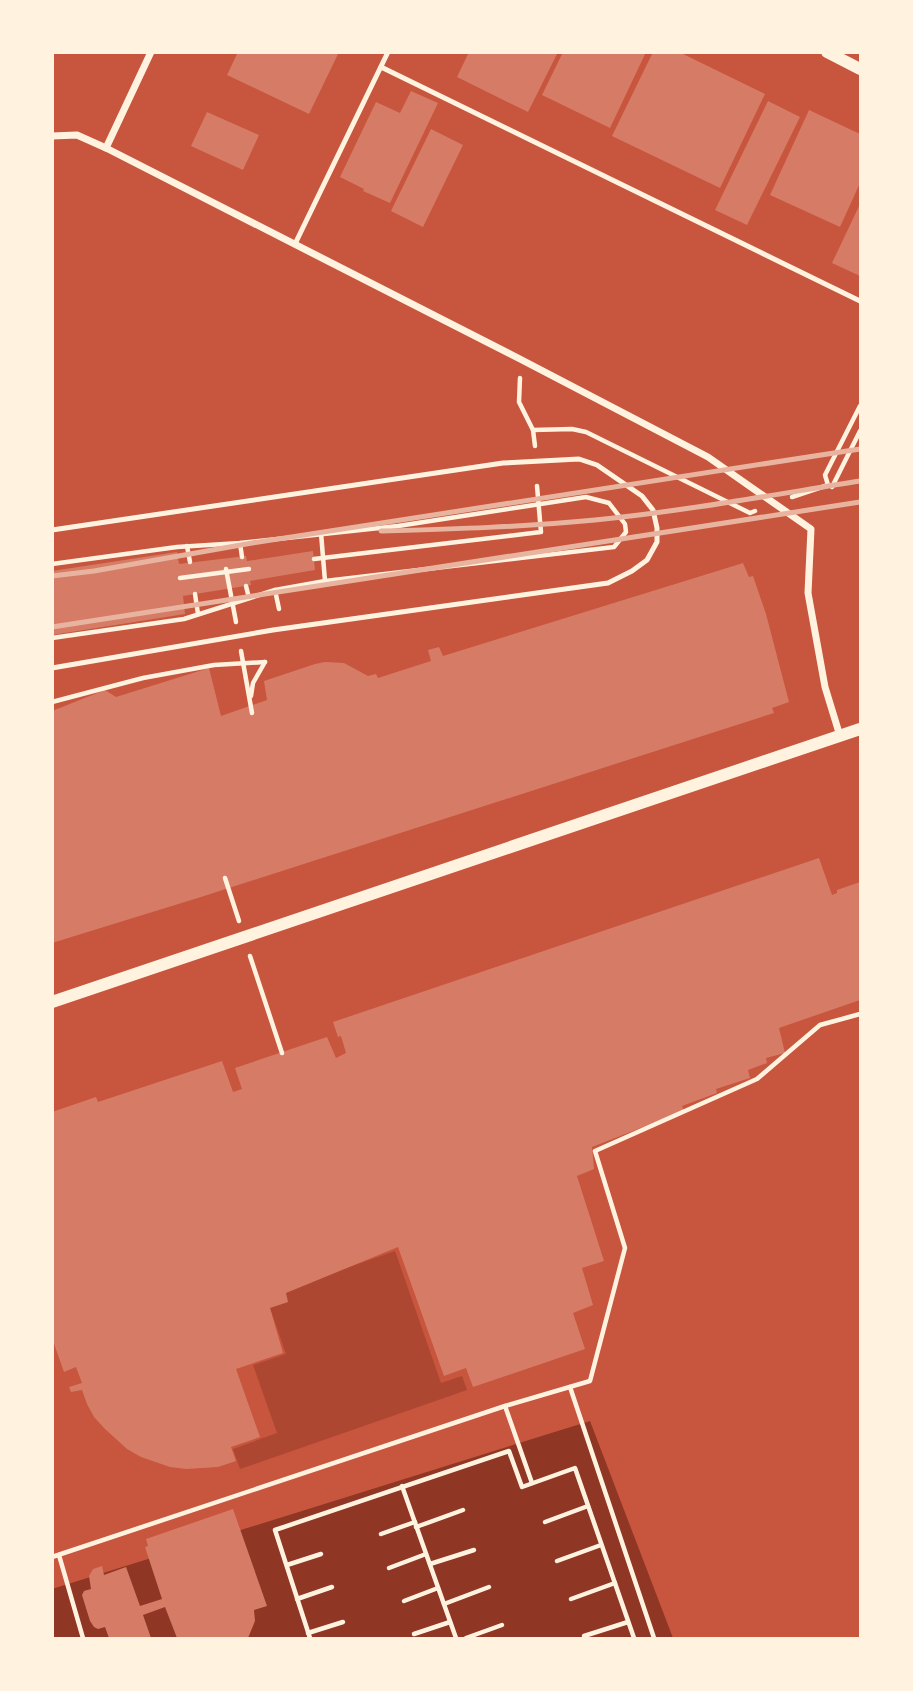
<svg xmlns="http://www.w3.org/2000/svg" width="913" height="1691" font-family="'Work Sans',sans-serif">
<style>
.green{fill:#ae4732}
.water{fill:#8f3625}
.building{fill:#d67c66}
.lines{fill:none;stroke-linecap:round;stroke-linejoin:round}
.path{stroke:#fff3e0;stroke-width:4.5}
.service{stroke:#fff3e0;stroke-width:5}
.minor{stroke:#fff3e0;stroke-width:7}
.tertiary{stroke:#fff3e0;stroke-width:12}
.rail{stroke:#e9b49f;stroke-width:5}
</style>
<rect width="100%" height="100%" fill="#c8553d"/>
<path class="green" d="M395,1251L441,1383L462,1376L467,1390L240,1469L233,1449L277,1433L253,1365L286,1354L269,1305L281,1291Z"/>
<path class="water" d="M590,1421L673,1638H53L52,1589Z"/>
<g class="building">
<path d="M238,52H339L309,114L227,75Z"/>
<path d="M469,52H558L528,112L457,77Z"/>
<path d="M563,52H646L610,128L542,95Z"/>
<path d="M653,52H679L765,94L720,188L612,136Z"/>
<path d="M411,91L438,103L390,203L363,191L364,189L340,177L376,102L400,113Z"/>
<path d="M768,101L800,117L747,225L715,210Z"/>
<path d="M809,110L860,134V183L840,227L770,195Z"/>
<path d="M207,112L259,135L243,170L191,146Z"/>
<path d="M431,129L463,145L423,227L391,211Z"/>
<path d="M860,204V276L832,263Z"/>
<path d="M313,551L315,570L250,581L251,585L183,596L185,614L52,635V571L177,552L179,564L246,556L247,561Z"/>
<path d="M743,563L749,577L753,576L766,614L789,702L772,708L774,713L201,897L52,943V711L105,690L116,697L209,668L221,716L267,700L264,681L315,664L325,662L344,663L368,676L376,674L378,678L431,661L428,650L439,647L443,656Z"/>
<path d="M819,858L832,895L837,893V890L860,882V1000L779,1028L785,1053L766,1058L767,1063L748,1070L750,1078L716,1089L717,1093L682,1106L684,1111L592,1147L594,1169L577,1176L604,1261L582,1268L593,1305L573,1313L585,1349L473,1387L466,1368L444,1376L398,1247L286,1293L288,1302L270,1308L283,1353L236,1369L260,1437L231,1447L236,1461L218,1467L186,1469L170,1467L141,1457L127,1449L105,1429L94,1417L87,1404L82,1390L71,1392L69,1387L82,1383L76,1367L64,1372L52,1338V1112L96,1097L98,1102L222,1061L233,1092L242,1089L235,1068L327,1037L336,1058L346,1053L341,1036L338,1037L333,1022Z"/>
<path d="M233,1509L267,1606L254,1610L255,1621L248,1638H177L165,1607L143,1615L151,1638H109L105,1627L98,1629L94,1627L90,1621L82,1595L84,1591L91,1589L89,1576L93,1569L102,1566L104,1575L126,1567L140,1606L162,1599L145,1547L148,1546L146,1539Z"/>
</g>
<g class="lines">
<g class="path">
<path d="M520,378L519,402L533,430L535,446"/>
<path d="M533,430L572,429L586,432L750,513L755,511"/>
<path d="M832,487L860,431"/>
<path d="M792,497L828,485L825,475L860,406"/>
<path d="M321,533L325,581"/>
<path d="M240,543L242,557"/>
<path d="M187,546L190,562"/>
<path d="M314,559L541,532L537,486"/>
<path d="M52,564L177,547L240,543L398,526L586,497L609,503L625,524L626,532L614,547L325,581L275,590L184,619L52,638"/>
<path d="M226,569L236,622"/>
<path d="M180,578L249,569"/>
<path d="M246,586L249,598"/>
<path d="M275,590L279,609"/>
<path d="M195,594L198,614"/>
<path d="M241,651L252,713"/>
<path d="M251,696L253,683L265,662"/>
<path d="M52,702L143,678L214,665L265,662"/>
<path d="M225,878L239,921"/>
<path d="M250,956L282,1053"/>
<path d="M570,1387L654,1638"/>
<path d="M505,1406L532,1483"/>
<path d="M402,1486L456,1638"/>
<path d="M545,1522L588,1506"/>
<path d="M416,1527L463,1510"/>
<path d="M381,1534L415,1522"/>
<path d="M59,1555L83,1638"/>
<path d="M52,1557L505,1406L590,1381L625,1248L595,1151L757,1079L820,1025L860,1014"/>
<path d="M557,1561L601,1545"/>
<path d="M430,1564L474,1550"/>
<path d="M287,1565L321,1554"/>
<path d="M389,1568L426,1554"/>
<path d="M297,1599L332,1587"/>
<path d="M571,1599L615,1583"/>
<path d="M404,1601L438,1588"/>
<path d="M444,1604L489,1587"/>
<path d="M308,1633L343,1622"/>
<path d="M414,1634L450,1622"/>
<path d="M584,1636L628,1622"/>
<path d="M310,1638L275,1530L509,1451L522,1487L575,1468L634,1638"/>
<path d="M466,1638L502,1625"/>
</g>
<g class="service">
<path d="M381,67L860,301"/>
<path d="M295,244L388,52"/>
<path d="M52,530L503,463L579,459L597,465L642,496L653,510L657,528V542L647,560L632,571L608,583L273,630L52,668"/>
</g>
<g class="minor">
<path d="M52,136L77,135L106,148L520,359L708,457L811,529L808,593L825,687L840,736"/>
<path d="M106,148L151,52"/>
</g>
<g class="tertiary">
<path d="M827,52L860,69"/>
<path d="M52,1002L860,729"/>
</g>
<g class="rail">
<path d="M381,531C453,529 524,527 595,520C684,511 772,495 860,481"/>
<path d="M52,576L94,571L252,543L860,449"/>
<path d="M52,627L860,502"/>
</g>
</g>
<rect width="913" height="1691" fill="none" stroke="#fff3e0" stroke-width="108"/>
</svg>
